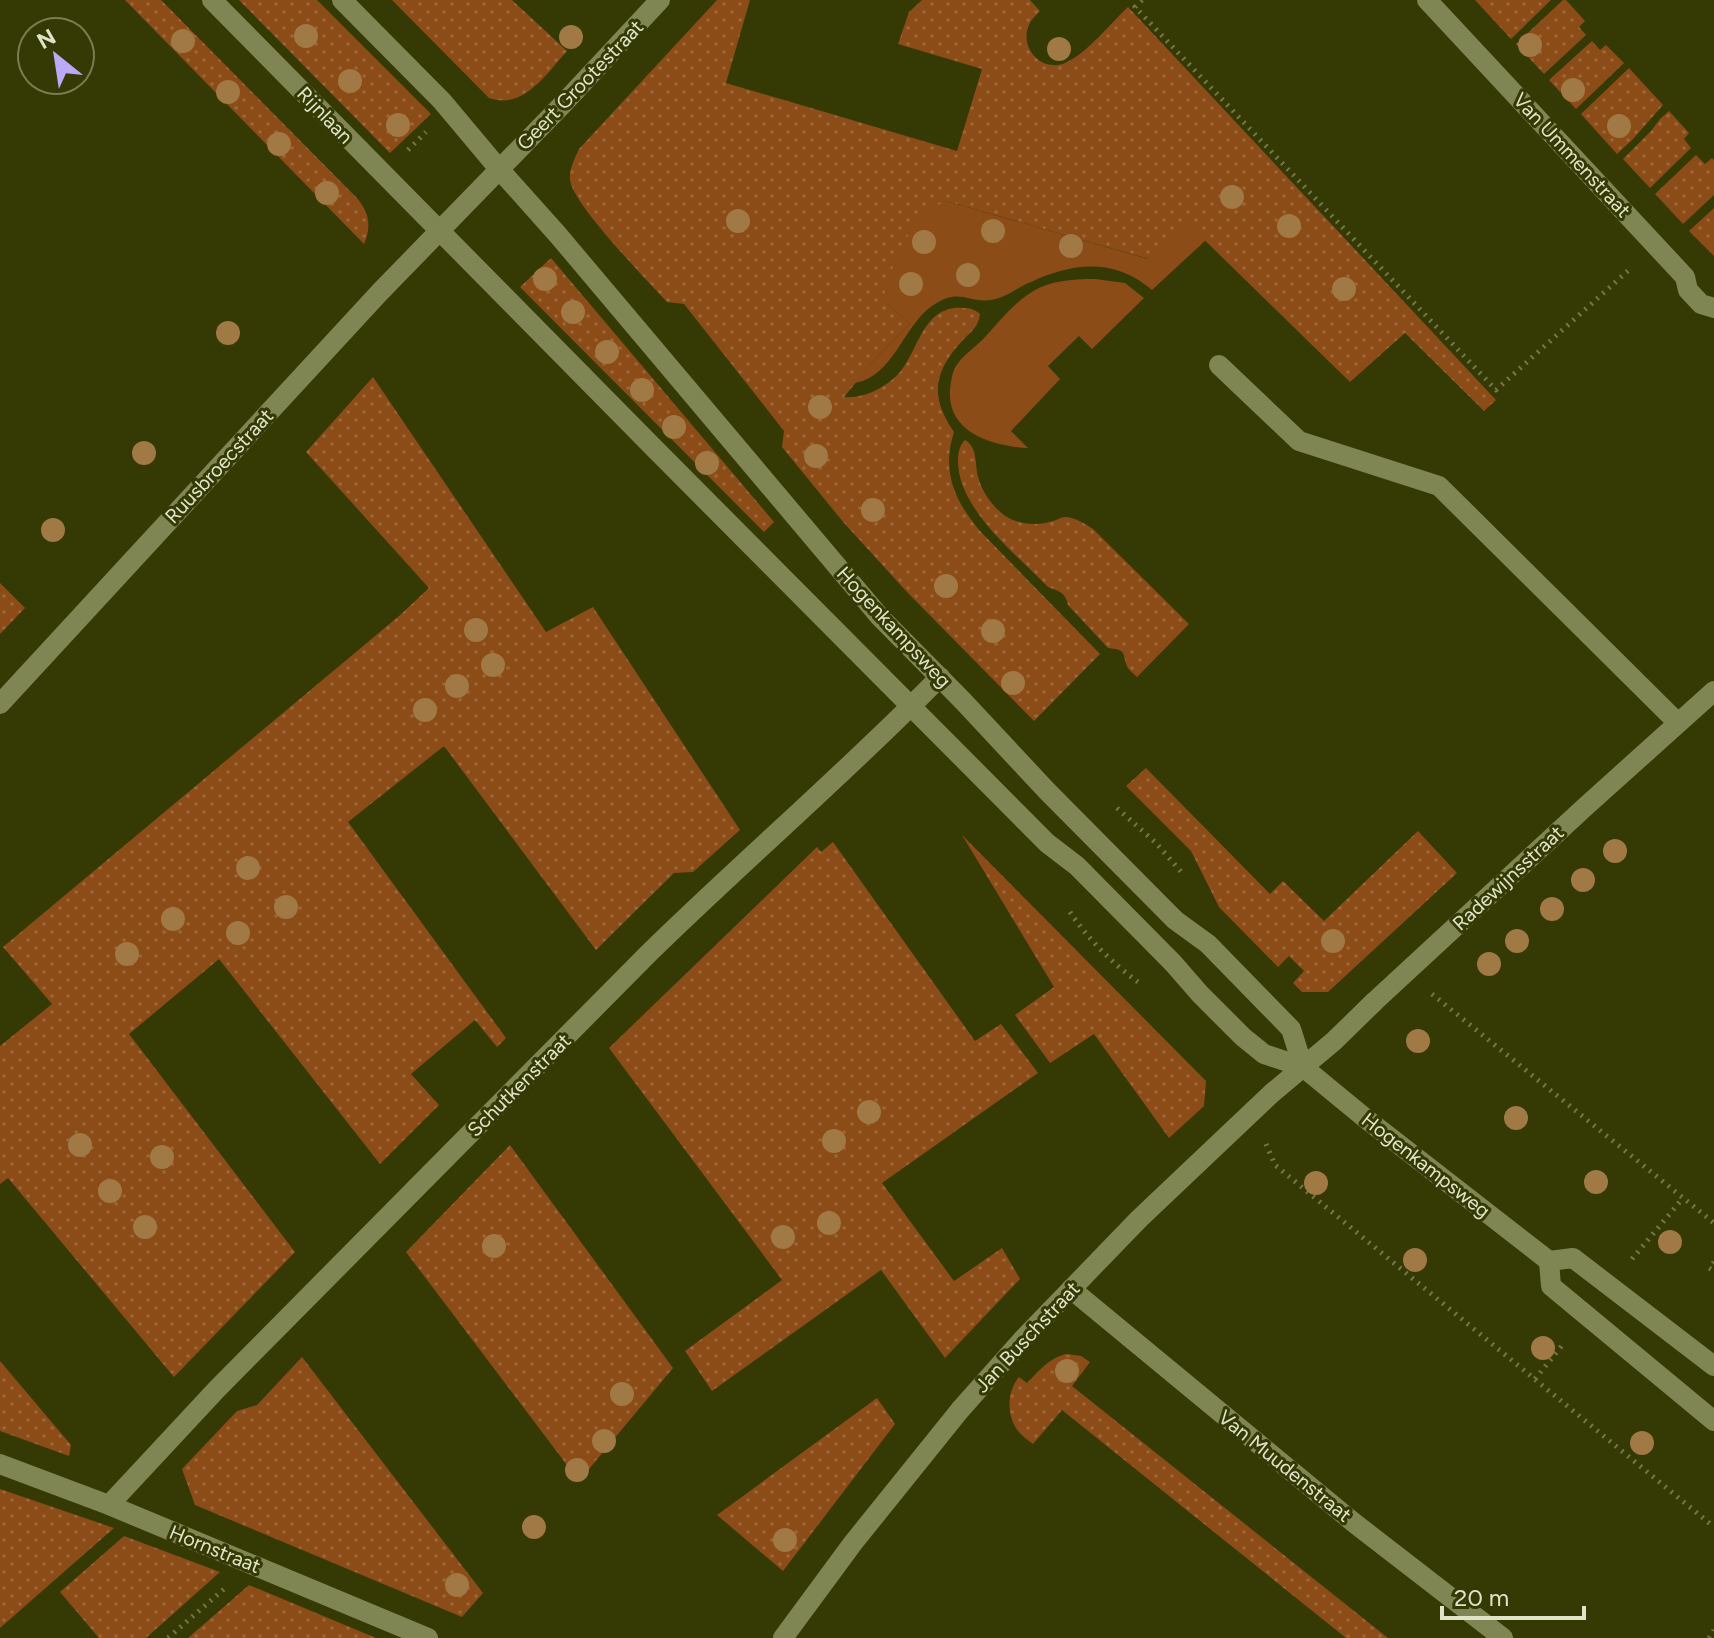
<svg xmlns="http://www.w3.org/2000/svg" width="1714" height="1638" font-family="Figtree,sans-serif">
<style>
.grass{fill:url(#grass-dots)}
.garden{fill:#8c4c18}
.lines{fill:none;stroke-linecap:round;stroke-linejoin:round}
.path{stroke:#72774a;stroke-width:5;stroke-dasharray:2 6;stroke-linecap:butt}
.service{stroke:#808653;stroke-width:20}
.minor{stroke:#808653;stroke-width:20}
.tertiary{stroke:#808653;stroke-width:20}
.tree{fill:#a07944}
.labels{text-anchor:middle;dominant-baseline:central;stroke-width:6;stroke-linejoin:round;paint-order:stroke}
.street-label{font-size:20px;fill:#dfe4c9;stroke:#353903}
</style>
<defs>
<pattern id="grass-dots" width="8" height="8" patternUnits="userSpaceOnUse" patternTransform="scale(2)"><rect width="8" height="8" fill="#8c4c18"/><path d="M2 2h.1M6 6h.1" fill="none" stroke="#9c6638" stroke-width="1.8" stroke-linecap="round"/></pattern>
</defs>
<rect width="100%" height="100%" fill="#353903"/>
<g class="grass">
<path d="M125,0H161L356,197C369,212 372,226 364,244Z"/>
<path d="M239,0H317L431,114L390,153Z"/>
<path d="M392,0H512L567,51C546,74 524,110 489,98Z"/>
<path d="M717,0H750L726,83L957,151L982,69L898,44L909,12L922,0H1030L1040,11C1037,14 1034,17 1031,21C1016,45 1041,75 1067,62C1087,53 1111,23 1128,7L1496,400L1484,411L1405,333L1350,382L1185,221L1149,259L946,201L910,232L900,255L886,303L910,324L876,358L844,397C864,399 887,387 900,372C919,350 923,305 963,308C970,308 974,309 980,314C979,326 971,332 963,340C934,371 929,396 954,432C941,472 955,501 980,531L1100,654L1034,721L907,592L844,523L782,447L784,431L684,304L667,302C648,281 571,203 570,179C569,169 575,158 579,149Z"/>
<path d="M1475,0H1551L1511,39Z"/>
<path d="M1563,0H1566L1585,21L1579,27L1586,35L1544,74L1516,44Z"/>
<path d="M1592,41L1600,50L1606,45L1624,63L1576,109L1549,80Z"/>
<path d="M1629,68L1663,105L1633,139L1617,154L1581,114Z"/>
<path d="M1669,111L1689,133L1684,139L1691,148L1650,188L1623,159L1651,131L1660,119Z"/>
<path d="M1696,155L1705,164L1712,158L1714,160V195L1683,224L1655,194Z"/>
<path d="M1714,208V256L1689,231Z"/>
<path d="M551,258L774,522L764,532L520,287Z"/>
<path d="M373,377L546,632L593,607L740,830L693,872L674,873L596,950L444,746L348,822L506,1038L497,1047L475,1020L411,1074L439,1105L380,1164L219,959L129,1034L295,1252L174,1377L8,1178L0,1184V1046L52,1004L3,947L399,616L429,588L306,452Z"/>
<path d="M965,440C979,448 974,466 979,480C983,493 993,507 1004,515C1018,525 1037,526 1053,521C1057,520 1061,517 1065,517C1075,517 1085,524 1093,529L1189,624L1137,677C1134,674 1130,671 1128,668C1121,656 1130,650 1108,648L1068,605C1066,593 1059,591 1048,587C1017,555 959,510 958,462C958,453 959,446 965,440Z"/>
<path d="M0,583L25,608L0,634Z"/>
<path d="M1146,768L1270,894L1283,881L1324,921L1418,831L1457,873L1328,992H1302L1293,983L1304,971L1289,956L1278,967L1219,907L1191,851L1126,786Z"/>
<path d="M962,835L1206,1081L1204,1106L1169,1138L1094,1034L1050,1063L1015,1015L1054,987Z"/>
<path d="M833,842L975,1041L1001,1024L1038,1073L882,1183L954,1281L1002,1248L1020,1279L945,1358L881,1270L712,1391L685,1351L782,1280L609,1048L817,847L821,852Z"/>
<path d="M510,1145L673,1368L579,1481L406,1252Z"/>
<path d="M1066,1354L1081,1356L1090,1362L1072,1386L1388,1638H1346L1062,1410L1033,1444C1028,1440 1022,1436 1018,1431C1006,1415 1007,1391 1019,1377L1027,1383C1039,1371 1049,1358 1066,1354Z"/>
<path d="M302,1357L483,1593L462,1617L195,1505L182,1469L237,1411L257,1405Z"/>
<path d="M0,1361L71,1445L69,1456L0,1431Z"/>
<path d="M877,1398L895,1424L783,1571L717,1515Z"/>
<path d="M0,1489L114,1528L0,1628Z"/>
<path d="M124,1536L220,1572L146,1638H99L60,1592Z"/>
<path d="M249,1585L376,1638H188Z"/>
</g>
<g class="garden">
<path d="M946,201L1148,259L1185,220L1206,240L1152,290C1115,258 1073,262 1031,282C1018,287 1006,298 991,300C967,303 959,287 932,306C903,326 894,376 855,383L876,358L910,324L886,303L884,286L910,232L918,220L927,211Z"/>
<path d="M1095,279L1125,283L1144,298L1092,349L1079,336L1048,366L1060,379L1011,431L1028,448C993,446 947,433 950,390C951,382 952,372 956,366C963,355 977,346 986,336C1002,318 1019,297 1041,287C1057,280 1077,279 1095,279Z"/>
</g>
<g class="lines">
<g class="path">
<path d="M1142,0L1135,7L1496,390L1631,268"/>
<path d="M408,150L426,132"/>
<path d="M1117,808L1156,843L1183,874"/>
<path d="M1070,912C1087,938 1113,964 1138,982"/>
<path d="M1432,994L1714,1223"/>
<path d="M1266,1144L1275,1165L1714,1527"/>
<path d="M1632,1259L1683,1198"/>
<path d="M1714,1262L1709,1268L1714,1271"/>
<path d="M1535,1379L1564,1343"/>
<path d="M168,1638L224,1589"/>
<path d="M1709,1638L1714,1630"/>
</g>
<path class="service" d="M1219,365L1299,441L1439,486L1678,723"/>
<g class="minor">
<path d="M1427,0L1685,277L1688,290L1701,304L1714,308"/>
<path d="M0,704L380,292L563,104L660,0"/>
<path d="M1071,1289L1353,1522L1503,1638"/>
<path d="M0,1464L109,1505L428,1638"/>
<path d="M109,1505L217,1389L648,954C744,860 846,773 940,677"/>
<path d="M783,1638L853,1543L960,1410L1024,1338L1139,1219L1272,1093L1334,1041L1375,1001L1585,807L1714,691"/>
</g>
<g class="tertiary">
<path d="M212,0L653,447L1047,843L1077,866L1173,963L1200,994L1243,1037L1264,1054L1303,1067L1365,1118L1549,1261L1573,1258L1714,1366"/>
<path d="M342,0L442,101L499,169L558,235L880,617L963,701L1047,791L1175,920L1208,944L1291,1029L1303,1067"/>
<path d="M1549,1261L1551,1286L1714,1421"/>
</g>
</g>
<g class="tree">
<circle cx="306" cy="36" r="12"/>
<circle cx="571" cy="37" r="12"/>
<circle cx="183" cy="41" r="12"/>
<circle cx="1530" cy="45" r="12"/>
<circle cx="1059" cy="49" r="12"/>
<circle cx="350" cy="81" r="12"/>
<circle cx="1573" cy="90" r="12"/>
<circle cx="228" cy="92" r="12"/>
<circle cx="398" cy="125" r="12"/>
<circle cx="1619" cy="126" r="12"/>
<circle cx="279" cy="144" r="12"/>
<circle cx="327" cy="193" r="12"/>
<circle cx="1232" cy="197" r="12"/>
<circle cx="738" cy="221" r="12"/>
<circle cx="1289" cy="226" r="12"/>
<circle cx="993" cy="231" r="12"/>
<circle cx="924" cy="242" r="12"/>
<circle cx="1071" cy="246" r="12"/>
<circle cx="968" cy="275" r="12"/>
<circle cx="545" cy="279" r="12"/>
<circle cx="911" cy="284" r="12"/>
<circle cx="1344" cy="289" r="12"/>
<circle cx="573" cy="312" r="12"/>
<circle cx="228" cy="333" r="12"/>
<circle cx="607" cy="352" r="12"/>
<circle cx="642" cy="390" r="12"/>
<circle cx="820" cy="407" r="12"/>
<circle cx="674" cy="427" r="12"/>
<circle cx="144" cy="453" r="12"/>
<circle cx="816" cy="456" r="12"/>
<circle cx="707" cy="463" r="12"/>
<circle cx="873" cy="510" r="12"/>
<circle cx="53" cy="530" r="12"/>
<circle cx="946" cy="586" r="12"/>
<circle cx="476" cy="630" r="12"/>
<circle cx="993" cy="631" r="12"/>
<circle cx="493" cy="665" r="12"/>
<circle cx="1013" cy="683" r="12"/>
<circle cx="457" cy="686" r="12"/>
<circle cx="425" cy="710" r="12"/>
<circle cx="1615" cy="851" r="12"/>
<circle cx="248" cy="868" r="12"/>
<circle cx="1583" cy="880" r="12"/>
<circle cx="286" cy="907" r="12"/>
<circle cx="1552" cy="909" r="12"/>
<circle cx="173" cy="919" r="12"/>
<circle cx="238" cy="933" r="12"/>
<circle cx="1333" cy="941" r="12"/>
<circle cx="1517" cy="941" r="12"/>
<circle cx="127" cy="954" r="12"/>
<circle cx="1489" cy="964" r="12"/>
<circle cx="1418" cy="1041" r="12"/>
<circle cx="869" cy="1112" r="12"/>
<circle cx="1516" cy="1118" r="12"/>
<circle cx="834" cy="1141" r="12"/>
<circle cx="80" cy="1145" r="12"/>
<circle cx="162" cy="1157" r="12"/>
<circle cx="1596" cy="1182" r="12"/>
<circle cx="1316" cy="1183" r="12"/>
<circle cx="110" cy="1191" r="12"/>
<circle cx="829" cy="1223" r="12"/>
<circle cx="145" cy="1227" r="12"/>
<circle cx="783" cy="1237" r="12"/>
<circle cx="1670" cy="1242" r="12"/>
<circle cx="494" cy="1246" r="12"/>
<circle cx="1415" cy="1260" r="12"/>
<circle cx="1543" cy="1348" r="12"/>
<circle cx="1067" cy="1371" r="12"/>
<circle cx="622" cy="1394" r="12"/>
<circle cx="604" cy="1441" r="12"/>
<circle cx="1642" cy="1443" r="12"/>
<circle cx="577" cy="1470" r="12"/>
<circle cx="534" cy="1527" r="12"/>
<circle cx="785" cy="1540" r="12"/>
<circle cx="457" cy="1585" r="12"/>
</g>
<g class="labels">
<g class="street-label">
<text transform="translate(580 85) rotate(-46)">Geert Grootestraat</text>
<text transform="translate(325 115) rotate(46)">Rijnlaan</text>
<text transform="translate(1572 155) rotate(47)">Van Ummenstraat</text>
<text transform="translate(219 466) rotate(-47)">Ruusbroecstraat</text>
<text transform="translate(894 627) rotate(47)">Hogenkampsweg</text>
<text transform="translate(1508 878) rotate(-43)">Radewijnsstraat</text>
<text transform="translate(519 1085) rotate(-45)">Schutkenstraat</text>
<text transform="translate(1426 1165) rotate(38)">Hogenkampsweg</text>
<text transform="translate(1027 1337) rotate(-47)">Jan Buschstraat</text>
<text transform="translate(1285 1466) rotate(39)">Van Muudenstraat</text>
<text transform="translate(215 1549) rotate(22)">Hornstraat</text>
</g>
</g>
<g transform="translate(56 56) rotate(330)"><circle r="38" fill="#353903" stroke="#797d52" stroke-width="2"/>
<path d="M0-6L14 30L0 20L-14 30Z" fill="#bcaaf6"/>
<text y="-12" font-size="22" font-weight="bold" text-anchor="middle" fill="#dfe4c9">N</text>
</g>
<path d="M1442 1606v12h142v-12" fill="none" stroke="#dfe4c9" stroke-width="4"/>
<text x="1454" y="1606" font-size="24" fill="#dfe4c9" stroke="#353903" stroke-width="6" paint-order="stroke">20 m</text>
</svg>
